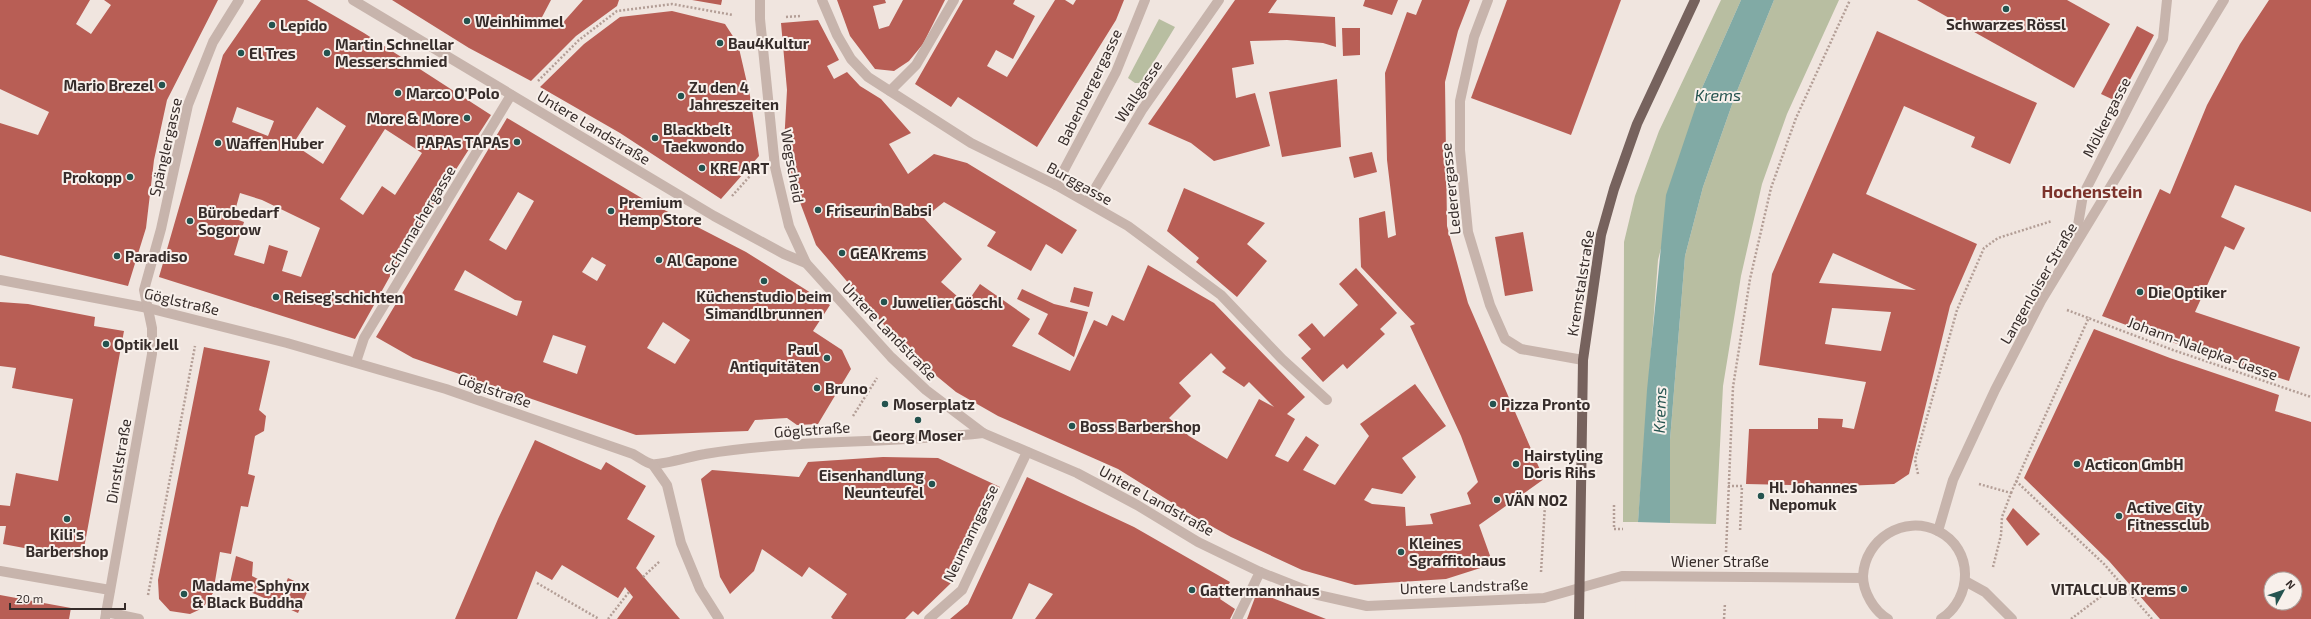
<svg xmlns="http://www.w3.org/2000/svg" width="2311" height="619" font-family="'Exo 2',sans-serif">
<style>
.green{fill:#b8bea1}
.water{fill:#81aaa5}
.pier{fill:#f0e5df}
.building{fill:#b85e55;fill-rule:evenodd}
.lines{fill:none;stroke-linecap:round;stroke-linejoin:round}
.path{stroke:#b39e96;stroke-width:2.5;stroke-dasharray:2 2;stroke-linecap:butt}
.minor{stroke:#c7b4ac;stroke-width:10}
.major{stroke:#76625d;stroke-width:10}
.poi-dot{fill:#24534f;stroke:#f8f0eb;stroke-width:1.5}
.labels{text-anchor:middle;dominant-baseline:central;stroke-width:4;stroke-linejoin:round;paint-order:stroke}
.poi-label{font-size:15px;font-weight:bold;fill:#362c2a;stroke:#f8f0eb;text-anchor:start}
.street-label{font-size:15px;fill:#362c2a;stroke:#f8f0eb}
.water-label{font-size:16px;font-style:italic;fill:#24534f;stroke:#f8f0eb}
.quarter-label{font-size:17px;font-weight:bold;fill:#7c332c;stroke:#f8f0eb}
</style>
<rect width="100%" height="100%" fill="#f0e5df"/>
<g class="green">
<path d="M1721,0H1741L1702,88L1658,260L1638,522H1623L1624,242L1635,196L1659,131Z"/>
<path d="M1774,0H1839L1787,114L1762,184L1741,276L1723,386L1716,524L1670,523V440L1685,256L1703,187L1735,96Z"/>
<path d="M1159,19L1175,27L1141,83H1135L1128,78Z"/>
</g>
<path class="water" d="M1741,0H1774L1735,96L1703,187L1685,256L1670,440V523L1637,619L1638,522L1647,390L1666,195L1702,88Z"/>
<path class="pier" d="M1636,522L1672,523L1669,619H1635Z"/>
<g class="building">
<path d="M0,0H90L76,24L91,34L111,5L104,0H218L167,100L154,160L146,228L128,286L0,255V123L38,135L49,112L0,89Z"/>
<path d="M261,0H307L364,33L491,115L408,244L355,339L159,277L223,55ZM237,107L274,121L268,136L232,122ZM317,107L346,126L323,164L293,144ZM385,129L422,153L395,195L382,186L363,215L340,199ZM240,193L262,200L320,228L301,277L282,271L288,251L269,245L264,264L234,255L244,222L233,218Z"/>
<path d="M392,0H551L541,19L559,27L583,0H619L617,6L576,36L531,81L469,48Z"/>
<path d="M692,0H722L721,5Z"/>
<path d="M837,0H885L886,3L873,6L879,29L889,26L903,0H945L923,44L909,61L894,71L875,69L850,36Z"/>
<path d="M963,0H1015L1013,4L1035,16L1013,59L996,50L987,66L1007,77L1055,0H1065L1073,5L1076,0H1124L1116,20L1037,147L958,97L951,107L915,84Z"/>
<path d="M1235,0H1277L1268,13L1335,17L1336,47L1323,43L1287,40L1250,41L1254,64L1232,68L1236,98L1255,93L1270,146L1214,161L1191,143L1148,124Z"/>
<path d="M1365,0H1398L1392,15L1363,6Z"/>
<path d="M1422,0H1470L1458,31L1445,82L1447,226L1468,303L1544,479L1479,525L1493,564L1446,579L1355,585L1302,570L1231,537L1195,517L1118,469L998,416L956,392L922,364L890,332L816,245L795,189L784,144L787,90L781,23L818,20L839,60L827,66L834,79L847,72L860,86L881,99L911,133L889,144L908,174L934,154L967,163L1077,230L1062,254L1046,244L1031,271L987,246L996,232L944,202L924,218L962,259L941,282L966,304L980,284L1030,319L1012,346L1070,371L1094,320L1107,326L1112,315L1124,321L1148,265L1214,303L1305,397L1287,414L1295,419L1275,456L1288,462L1306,436L1319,445L1303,470L1335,485L1369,436L1360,424L1415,384L1446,426L1402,458L1416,477L1402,494L1372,488L1364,500L1372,504L1405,507L1406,526L1433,524L1430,514L1471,504L1467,493L1478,482L1461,436L1410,326L1415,324L1361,267L1359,218L1385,211L1388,238L1396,235L1387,160L1385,73L1407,12L1416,15ZM1211,353L1226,368L1222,372L1244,387L1249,382L1274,407L1259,399L1227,459L1189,436L1169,418L1191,396L1179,383Z"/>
<path d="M1507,0H1621L1571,135L1471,98Z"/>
<path d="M1917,0H2067L2110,24L2074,88Z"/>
<path d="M2269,0H2311V212L2235,185L2221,217L2245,228L2234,250L2225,246L2195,312L2300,347L2289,381L2180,345L2102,316L2160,189L2170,194L2207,105L2240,44Z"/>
<path d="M672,11L725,24L738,44L750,96L759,156L721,199L620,133L540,87L584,44L620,17Z"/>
<path d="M2137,26L2154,35L2118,102L2101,94Z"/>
<path d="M1342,28H1360V55L1343,56Z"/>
<path d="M1877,31L2037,103L2010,164L1971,147L1975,137L1904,106L1866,194L1977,244L1950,306L1909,474L1894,484L1841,486L1746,484L1749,429H1818V418L1843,419L1842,427L1854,429L1866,382L1759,365L1772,274ZM1833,253L1916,290L1819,283ZM1832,308L1891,312L1881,351L1825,344Z"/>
<path d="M1337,79L1341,147L1282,157L1269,92Z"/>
<path d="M507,118L645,200L746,252L830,305L813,331L842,350L851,369L818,424L797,425L787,418L755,420L748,431L636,435L413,358L376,337ZM518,192L534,201L506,250L489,240ZM592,257L606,265L597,281L582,272ZM465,270L515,300L522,301L517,316L454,290ZM663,322L690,340L675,364L647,348ZM553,335L586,346L577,374L543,362Z"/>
<path d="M1372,152L1377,172L1354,178L1349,157Z"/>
<path d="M1184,188L1265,223L1247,244L1267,261L1237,297L1196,262L1199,258L1167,231Z"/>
<path d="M1523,232L1533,291L1505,296L1495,237Z"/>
<path d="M1356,268L1397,313L1380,329L1385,334L1347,369L1343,364L1323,382L1301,358L1311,349L1298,335L1312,323L1324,337L1358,305L1339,284Z"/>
<path d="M1074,287L1093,292L1089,307L1070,302Z"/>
<path d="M1022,289L1054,304L1088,312L1074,357L1038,334L1048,314L1017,299Z"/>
<path d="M0,302L28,304L95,317L94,326L124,331L82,559L3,544L6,526H0V505L10,506L16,473L58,481L73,399L12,388L16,368L0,366Z"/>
<path d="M2094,329L2170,358L2279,395L2275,411L2311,422V619H2160L2109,561L2024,478ZM2271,579H2295V603H2271Z"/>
<path d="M204,347L270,361L259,410L266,416L264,431L255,436L248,474L255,476L248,507L241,506L231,554L220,552L213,593L203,608L190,614L170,611L159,599L158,580Z"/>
<path d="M535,440L601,470L606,462L646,486L627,519L655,536L636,568L680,619H617L633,597L625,587L618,598L562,565L552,580L536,571L517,619H455L498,519Z"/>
<path d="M883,457L938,458L1000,487L951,583L918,615L913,611L905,619H833L831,617L847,594L809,567L802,577L762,549L754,571L730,594L720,577L701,479L712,470L799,477L808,462Z"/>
<path d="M1027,477L1134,527L1230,582L1220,599L1235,609L1230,619H1035L1053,594L1029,583L1012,619H950L968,604Z"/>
<path d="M2013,508L2040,534L2027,546L2006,519Z"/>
<path d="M236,556L253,562L252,576L282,591L288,578L309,588L298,613L230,583Z"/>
<path d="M1257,592L1326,619H1247Z"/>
<path d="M0,595L71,608L69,619H0Z"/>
</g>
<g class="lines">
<g class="path">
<path d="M786,17L801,16"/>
<path d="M538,81L579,40L617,11L672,4L733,15"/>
<path d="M732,196L750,176"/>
<path d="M2067,310L2173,350L2311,397"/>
<path d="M853,416L877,378"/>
<path d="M1918,474L1915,460L1957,310L1984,248L1998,238L2052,221"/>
<path d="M2016,481L2104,564L2152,619"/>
<path d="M1979,484L2011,493L2002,517L2001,535L1993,567"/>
<path d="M1728,486H1742L1740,532"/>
<path d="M2011,493L2089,317"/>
<path d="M1614,505V529H1623"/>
<path d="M1726,552L1733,387L1750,279L1771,188L1796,118L1850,0"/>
<path d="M1541,572L1545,505"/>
<path d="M643,577L660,561"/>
<path d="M537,583L599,619"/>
<path d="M148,595L195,346"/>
<path d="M608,619L629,592"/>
<path d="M1724,619L1725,603"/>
<path d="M2071,619L2120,582"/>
</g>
<g class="minor">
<path d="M353,0L714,216L784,254L806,263L891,357L926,390L983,433L1077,473L1137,505L1198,542L1260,572L1318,595L1367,606L1544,598L1622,576L1863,578"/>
<path d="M760,0V19L775,167L789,226L806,263"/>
<path d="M822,0L837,35L851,59L868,77L971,143L1056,185L1128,226L1221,295L1282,359L1327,400"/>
<path d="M1488,0L1474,37L1460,101V150L1468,232L1490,305L1505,339L1521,349L1583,360"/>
<path d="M890,91L916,65L954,0"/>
<path d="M1056,185L1116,72L1145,0"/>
<path d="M1087,202L1142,110L1219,0"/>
<path d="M2075,243L2083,195L2163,39L2167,0"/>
<path d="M0,280L148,308L287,343L446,389L633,454C639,457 646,463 652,464C660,466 695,455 705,454C797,439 891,444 983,433"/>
<path d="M356,362L364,338L511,95"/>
<path d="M653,465L667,485L681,543L700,589L719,619"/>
<path d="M1938,531L1953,480L1995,390L2041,301L2224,0"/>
<path d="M0,571L110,590"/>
<path d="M1965,581L1985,592L2012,619"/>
<path d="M106,612L139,619"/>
<path d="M105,619L152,354V328L144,290L161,229L188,105L213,42L239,0"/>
<path d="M929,619L962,590L1027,452"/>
<path d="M1237,619L1260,572"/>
<path d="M1888,619C1874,611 1863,592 1863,576C1865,539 1904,514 1938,531C1974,549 1973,598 1941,619"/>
</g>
<path class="major" d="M1579,619L1583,360L1601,235L1614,189L1637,124L1695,0"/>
</g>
<g class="poi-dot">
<circle cx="2006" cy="9" r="4"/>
<circle cx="467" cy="21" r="4"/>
<circle cx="272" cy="25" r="4"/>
<circle cx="720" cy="43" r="4"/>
<circle cx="241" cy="53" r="4"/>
<circle cx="327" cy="53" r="4"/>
<circle cx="162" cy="85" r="4"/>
<circle cx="398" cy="93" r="4"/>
<circle cx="681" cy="96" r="4"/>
<circle cx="467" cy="118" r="4"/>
<circle cx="655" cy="138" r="4"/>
<circle cx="517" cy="142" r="4"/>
<circle cx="218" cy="143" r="4"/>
<circle cx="702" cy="168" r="4"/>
<circle cx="130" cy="177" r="4"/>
<circle cx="818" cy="210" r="4"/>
<circle cx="611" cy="211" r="4"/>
<circle cx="190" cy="221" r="4"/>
<circle cx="842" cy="253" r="4"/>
<circle cx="117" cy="256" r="4"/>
<circle cx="659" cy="260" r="4"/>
<circle cx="764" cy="281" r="4"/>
<circle cx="2140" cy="292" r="4"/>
<circle cx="276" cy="297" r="4"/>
<circle cx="884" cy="302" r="4"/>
<circle cx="106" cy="344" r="4"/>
<circle cx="827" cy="358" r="4"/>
<circle cx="817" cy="388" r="4"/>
<circle cx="885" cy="404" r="4"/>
<circle cx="1493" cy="404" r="4"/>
<circle cx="918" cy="420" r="4"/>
<circle cx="1072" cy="426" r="4"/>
<circle cx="1516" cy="464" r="4"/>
<circle cx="2077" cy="464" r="4"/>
<circle cx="932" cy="484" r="4"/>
<circle cx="1761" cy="496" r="4"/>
<circle cx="1497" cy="500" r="4"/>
<circle cx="2119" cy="516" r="4"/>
<circle cx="67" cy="519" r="4"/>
<circle cx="1401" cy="552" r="4"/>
<circle cx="2184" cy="589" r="4"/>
<circle cx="1192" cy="590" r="4"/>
<circle cx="184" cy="594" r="4"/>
</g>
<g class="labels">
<g class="poi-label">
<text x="475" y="21">Weinhimmel</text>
<text x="2006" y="24" text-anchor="middle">Schwarzes Rössl</text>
<text x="280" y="25">Lepido</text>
<text x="728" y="43">Bau4Kultur</text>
<text x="335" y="44">Martin Schnellar<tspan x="335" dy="17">Messerschmied</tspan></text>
<text x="249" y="53">El Tres</text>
<text x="154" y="85" text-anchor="end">Mario Brezel</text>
<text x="689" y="87">Zu den 4<tspan x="689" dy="17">Jahreszeiten</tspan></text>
<text x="406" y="93">Marco O'Polo</text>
<text x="459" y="118" text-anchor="end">More &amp; More</text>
<text x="663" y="129">Blackbelt<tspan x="663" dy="17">Taekwondo</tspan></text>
<text x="509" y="142" text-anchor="end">PAPAs TAPAs</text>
<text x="226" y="143">Waffen Huber</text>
<text x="710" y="168">KRE ART</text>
<text x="122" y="177" text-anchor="end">Prokopp</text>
<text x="619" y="202">Premium<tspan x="619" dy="17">Hemp Store</tspan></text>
<text x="826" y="210">Friseurin Babsi</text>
<text x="198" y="212">Bürobedarf<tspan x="198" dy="17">Sogorow</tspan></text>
<text x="850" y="253">GEA Krems</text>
<text x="125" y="256">Paradiso</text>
<text x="667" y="260">Al Capone</text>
<text x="2148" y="292">Die Optiker</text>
<text x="764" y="296" text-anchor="middle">Küchenstudio beim<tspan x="764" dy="17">Simandlbrunnen</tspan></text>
<text x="284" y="297">Reiseg'schichten</text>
<text x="892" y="302">Juwelier Göschl</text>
<text x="114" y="344">Optik Jell</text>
<text x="819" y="349" text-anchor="end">Paul<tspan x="819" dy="17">Antiquitäten</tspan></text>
<text x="825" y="388">Bruno</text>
<text x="893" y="404">Moserplatz</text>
<text x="1501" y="404">Pizza Pronto</text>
<text x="1080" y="426">Boss Barbershop</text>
<text x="918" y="435" text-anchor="middle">Georg Moser</text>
<text x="1524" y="455">Hairstyling<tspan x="1524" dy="17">Doris Rihs</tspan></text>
<text x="2085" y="464">Acticon GmbH</text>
<text x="924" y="475" text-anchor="end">Eisenhandlung<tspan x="924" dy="17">Neunteufel</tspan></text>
<text x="1769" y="487">Hl. Johannes<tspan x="1769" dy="17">Nepomuk</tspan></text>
<text x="1505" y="500">VÄN NO2</text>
<text x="2127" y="507">Active City<tspan x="2127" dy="17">Fitnessclub</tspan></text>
<text x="67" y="534" text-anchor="middle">Kili's<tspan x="67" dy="17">Barbershop</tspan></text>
<text x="1409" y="543">Kleines<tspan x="1409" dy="17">Sgraffitohaus</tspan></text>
<text x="192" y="585">Madame Sphynx<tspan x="192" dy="17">&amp; Black Buddha</tspan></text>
<text x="2176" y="589" text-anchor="end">VITALCLUB Krems</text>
<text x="1200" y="590">Gattermannhaus</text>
</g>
<g class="street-label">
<text transform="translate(1089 87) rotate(-64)">Babenbergergasse</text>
<text transform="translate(1138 91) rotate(-56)">Wallgasse</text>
<text transform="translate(2106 117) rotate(-63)">Mölkergasse</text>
<text transform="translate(594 127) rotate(31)">Untere Landstraße</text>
<text transform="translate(165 147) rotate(-77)">Spänglergasse</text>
<text transform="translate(793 166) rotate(80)">Wegscheid</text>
<text transform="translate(1080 183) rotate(29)">Burggasse</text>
<text transform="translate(1450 189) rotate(-96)">Lederergasse</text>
<text transform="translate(419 220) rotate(-59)">Schumachergasse</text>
<text transform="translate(1580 283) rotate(-81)">Kremstalstraße</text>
<text transform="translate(2038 283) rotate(-60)">Langenloiser Straße</text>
<text transform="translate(182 301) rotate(13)">Göglstraße</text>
<text transform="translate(890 331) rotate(46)">Untere Landstraße</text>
<text transform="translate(2203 348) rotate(20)">Johann-Nalepka-Gasse</text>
<text transform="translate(495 390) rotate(19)">Göglstraße</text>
<text transform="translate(812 429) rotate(-4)">Göglstraße</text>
<text transform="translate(118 461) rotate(-80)">Dinstlstraße</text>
<text transform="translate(1157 500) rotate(29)">Untere Landstraße</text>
<text transform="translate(970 533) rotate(-64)">Neumanngasse</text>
<text x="1720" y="561">Wiener Straße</text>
<text transform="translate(1464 586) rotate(-2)">Untere Landstraße</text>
</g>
<g class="water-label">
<text x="1718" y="94">Krems</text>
<text transform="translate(1659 410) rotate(-88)">Krems</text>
</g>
<g class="quarter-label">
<text x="2092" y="191">Hochenstein</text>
</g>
</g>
<g transform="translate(2283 591) rotate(50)"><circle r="19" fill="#f8f0eb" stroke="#aaa29e"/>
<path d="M0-3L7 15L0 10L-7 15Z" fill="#24534f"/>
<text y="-6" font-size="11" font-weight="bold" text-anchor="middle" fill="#362c2a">N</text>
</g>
<path d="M10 603v6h115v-6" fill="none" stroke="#362c2a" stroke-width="2"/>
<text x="16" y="603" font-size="12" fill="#362c2a" stroke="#f8f0eb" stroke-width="3" paint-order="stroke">20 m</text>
</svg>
